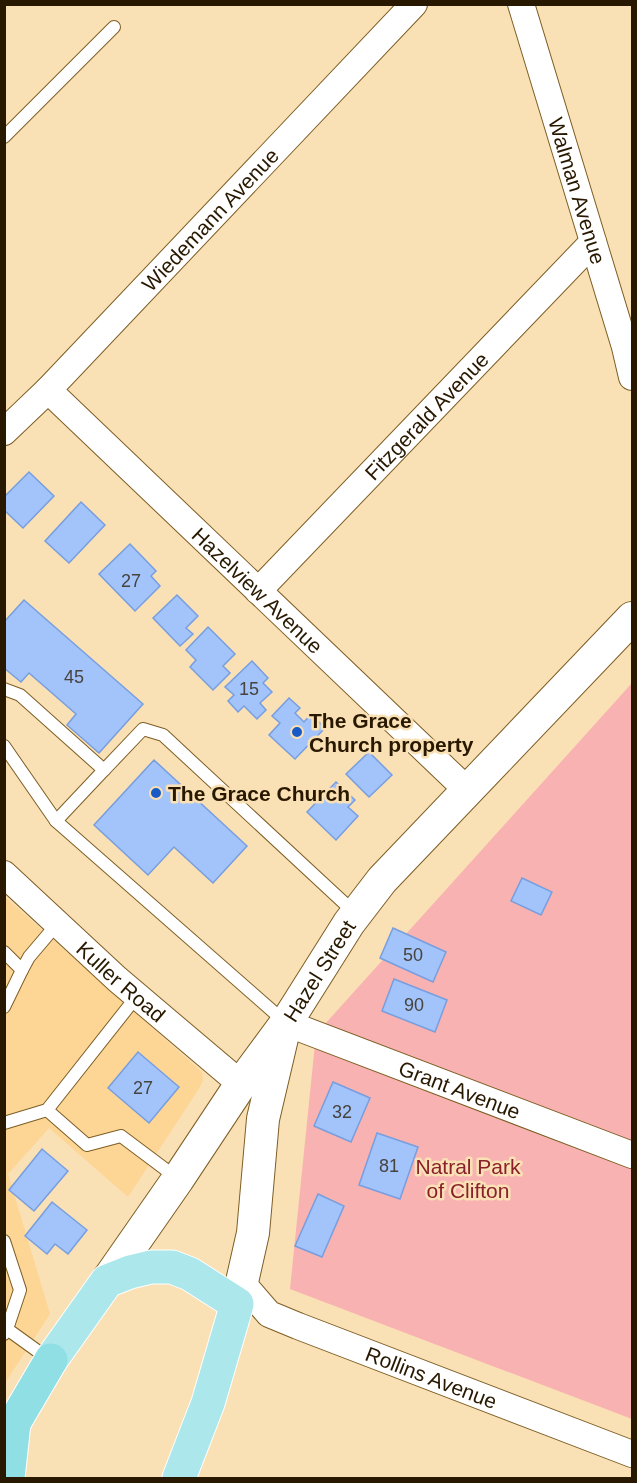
<svg xmlns="http://www.w3.org/2000/svg" width="637" height="1483" font-family="Arial,sans-serif">
<style>
.built{fill:#fdd696}
.green{fill:#f8b2b1}
.building{fill:#a3c4fa;stroke:#779edf;stroke-width:1.5}
.lines{fill:none;stroke-linecap:round;stroke-linejoin:round}
.service-casing{stroke:#7d5e24;stroke-width:14}
.minor-casing{stroke:#7d5e24;stroke-width:28}
.tertiary-casing{stroke:#7d5e24;stroke-width:34}
.primary-casing{stroke:#fff;stroke-width:35}
.trunk-casing{stroke:#fff;stroke-width:35}
.service{stroke:#fff;stroke-width:12}
.minor{stroke:#fff;stroke-width:26}
.tertiary{stroke:#fff;stroke-width:32}
.primary{stroke:#abe7eb;stroke-width:33}
.trunk{stroke:#8fdfe4;stroke-width:33}
.poi-dot{fill:#185ac6;stroke:#fae0b5;stroke-width:2}
.labels{text-anchor:middle;dominant-baseline:central;stroke-width:5;stroke-linejoin:round;paint-order:stroke}
.number-label{font-size:18px;fill:#47433e}
.street-label{font-size:21px;fill:#281800;stroke:#fae0b5}
.poi-label{font-size:21px;font-weight:bold;fill:#281800;stroke:#fae0b5;text-anchor:start}
.park-label{font-size:21px;fill:#8a202b;stroke:#fae0b5}
</style>
<rect width="100%" height="100%" fill="#fae0b5"/>
<path class="built" d="M5,897L202,1072L203,1080L200,1087L128,1197L49,1128L8,1174L50,1314L5,1383Z"/>
<path class="green" d="M632,683V1419L290,1289L316,1034Z"/>
<g class="building">
<path d="M29,472L54,496L23,528L4,510V497Z"/>
<path d="M81,502L105,525L69,563L45,541Z"/>
<path d="M130,544L156,571L151,576L160,586L135,611L99,574Z"/>
<path d="M177,595L198,616L186,628L193,634L180,646L153,618Z"/>
<path d="M24,600L143,704L99,753L67,725L76,714L29,673L21,682L4,668V622Z"/>
<path d="M208,627L235,654L223,666L230,673L213,690L190,667L196,660L186,650Z"/>
<path d="M252,661L268,678L263,683L272,692L260,703L266,710L257,719L244,706L238,712L228,701L234,695L225,687Z"/>
<path d="M289,698L300,708L295,713L304,722L311,714L325,728L295,759L269,735L280,723L272,716Z"/>
<path d="M369,752L392,775L369,797L346,774Z"/>
<path d="M154,760L247,846L213,883L174,847L148,875L94,825Z"/>
<path d="M336,782L355,800L348,807L358,816L336,840L307,812Z"/>
<path d="M522,878L552,892L541,915L511,901Z"/>
<path d="M393,928L446,952L433,982L380,958Z"/>
<path d="M394,979L447,1000L435,1032L382,1011Z"/>
<path d="M138,1052L179,1087L149,1123L108,1088Z"/>
<path d="M333,1082L370,1098L351,1142L314,1126Z"/>
<path d="M377,1133L418,1147L400,1199L359,1185Z"/>
<path d="M42,1149L68,1171L34,1211L9,1190Z"/>
<path d="M318,1194L344,1206L322,1257L295,1246Z"/>
<path d="M52,1202L87,1230L68,1254L55,1244L47,1254L25,1236Z"/>
</g>
<g class="lines">
<g class="service-casing">
<g id="service">
<path d="M4,137L114,27"/>
<path d="M4,689L20,695L104,770L143,729L163,735L356,914"/>
<path d="M4,746L56,821L285,1022"/>
<path d="M56,821L104,770"/>
<path d="M4,952L22,970L29,957L57,924"/>
<path d="M4,1007L22,970"/>
<path d="M47,1110L87,1145L121,1136L177,1178"/>
<path d="M4,1123L47,1110L137,996"/>
<path d="M4,1241L20,1290L7,1329"/>
<path d="M4,1334L7,1329L50,1360"/>
</g>
</g>
<g class="minor-casing">
<g id="minor">
<path id="s1" d="M521,4L625,347L632,377"/>
<path id="s2" d="M48,390L467,790"/>
<path id="s3" d="M4,432L48,390L414,4"/>
<path id="s4" d="M258,591L593,242"/>
<path id="s5" d="M4,874L117,979L241,1084"/>
<path id="s6" d="M286,1023L632,1155"/>
<path id="s7" d="M243,1284L269,1314L298,1326L632,1454"/>
</g>
</g>
<g class="tertiary-casing">
<g id="tertiary">
<path id="s8" d="M107,1281L178,1179L241,1084L286,1023L349,923L382,880L632,618"/>
<path d="M237,1304L253,1233L263,1119L282,1038"/>
</g>
</g>
<g class="primary-casing">
<path id="primary" d="M51,1360L107,1281L130,1272L151,1267H172L190,1274L237,1304L208,1403L179,1478"/>
</g>
<g class="trunk-casing">
<g id="trunk">
<path d="M4,1434L14,1423L51,1360"/>
<path d="M8,1478L14,1423"/>
</g>
</g>
<use href="#service" class="service"/>
<use href="#minor" class="minor"/>
<use href="#tertiary" class="tertiary"/>
<use href="#primary" class="primary"/>
<use href="#trunk" class="trunk"/>
</g>
<g class="poi-dot">
<circle cx="297" cy="732" r="6"/>
<circle cx="156" cy="793" r="6"/>
</g>
<g class="labels">
<g class="number-label">
<text x="131" y="581">27</text>
<text x="74" y="677">45</text>
<text x="249" y="689">15</text>
<text x="413" y="955">50</text>
<text x="414" y="1005">90</text>
<text x="143" y="1088">27</text>
<text x="342" y="1112">32</text>
<text x="389" y="1166">81</text>
</g>
<g class="street-label">
<text stroke="none"><textPath href="#s1" startOffset="195">Walman Avenue</textPath></text>
<text stroke="none"><textPath href="#s3" startOffset="296">Wiedemann Avenue</textPath></text>
<text stroke="none"><textPath href="#s4" startOffset="243">Fitzgerald Avenue</textPath></text>
<text stroke="none"><textPath href="#s2" startOffset="290">Hazelview Avenue</textPath></text>
<text stroke="none"><textPath href="#s8" startOffset="376">Hazel Street</textPath></text>
<text stroke="none"><textPath href="#s5" startOffset="159">Kuller Road</textPath></text>
<text stroke="none"><textPath href="#s6" startOffset="186">Grant Avenue</textPath></text>
<text stroke="none"><textPath href="#s7" startOffset="214">Rollins Avenue</textPath></text>
</g>
<g class="poi-label">
<text x="309" y="720">The Grace<tspan x="309" dy="24">Church property</tspan></text>
<text x="168" y="793">The Grace Church</text>
</g>
<g class="park-label">
<text x="468" y="1166">Natral Park<tspan x="468" dy="24">of Clifton</tspan></text>
</g>
</g>
<rect width="637" height="1483" fill="none" stroke="#281800" stroke-width="12"/>
</svg>
